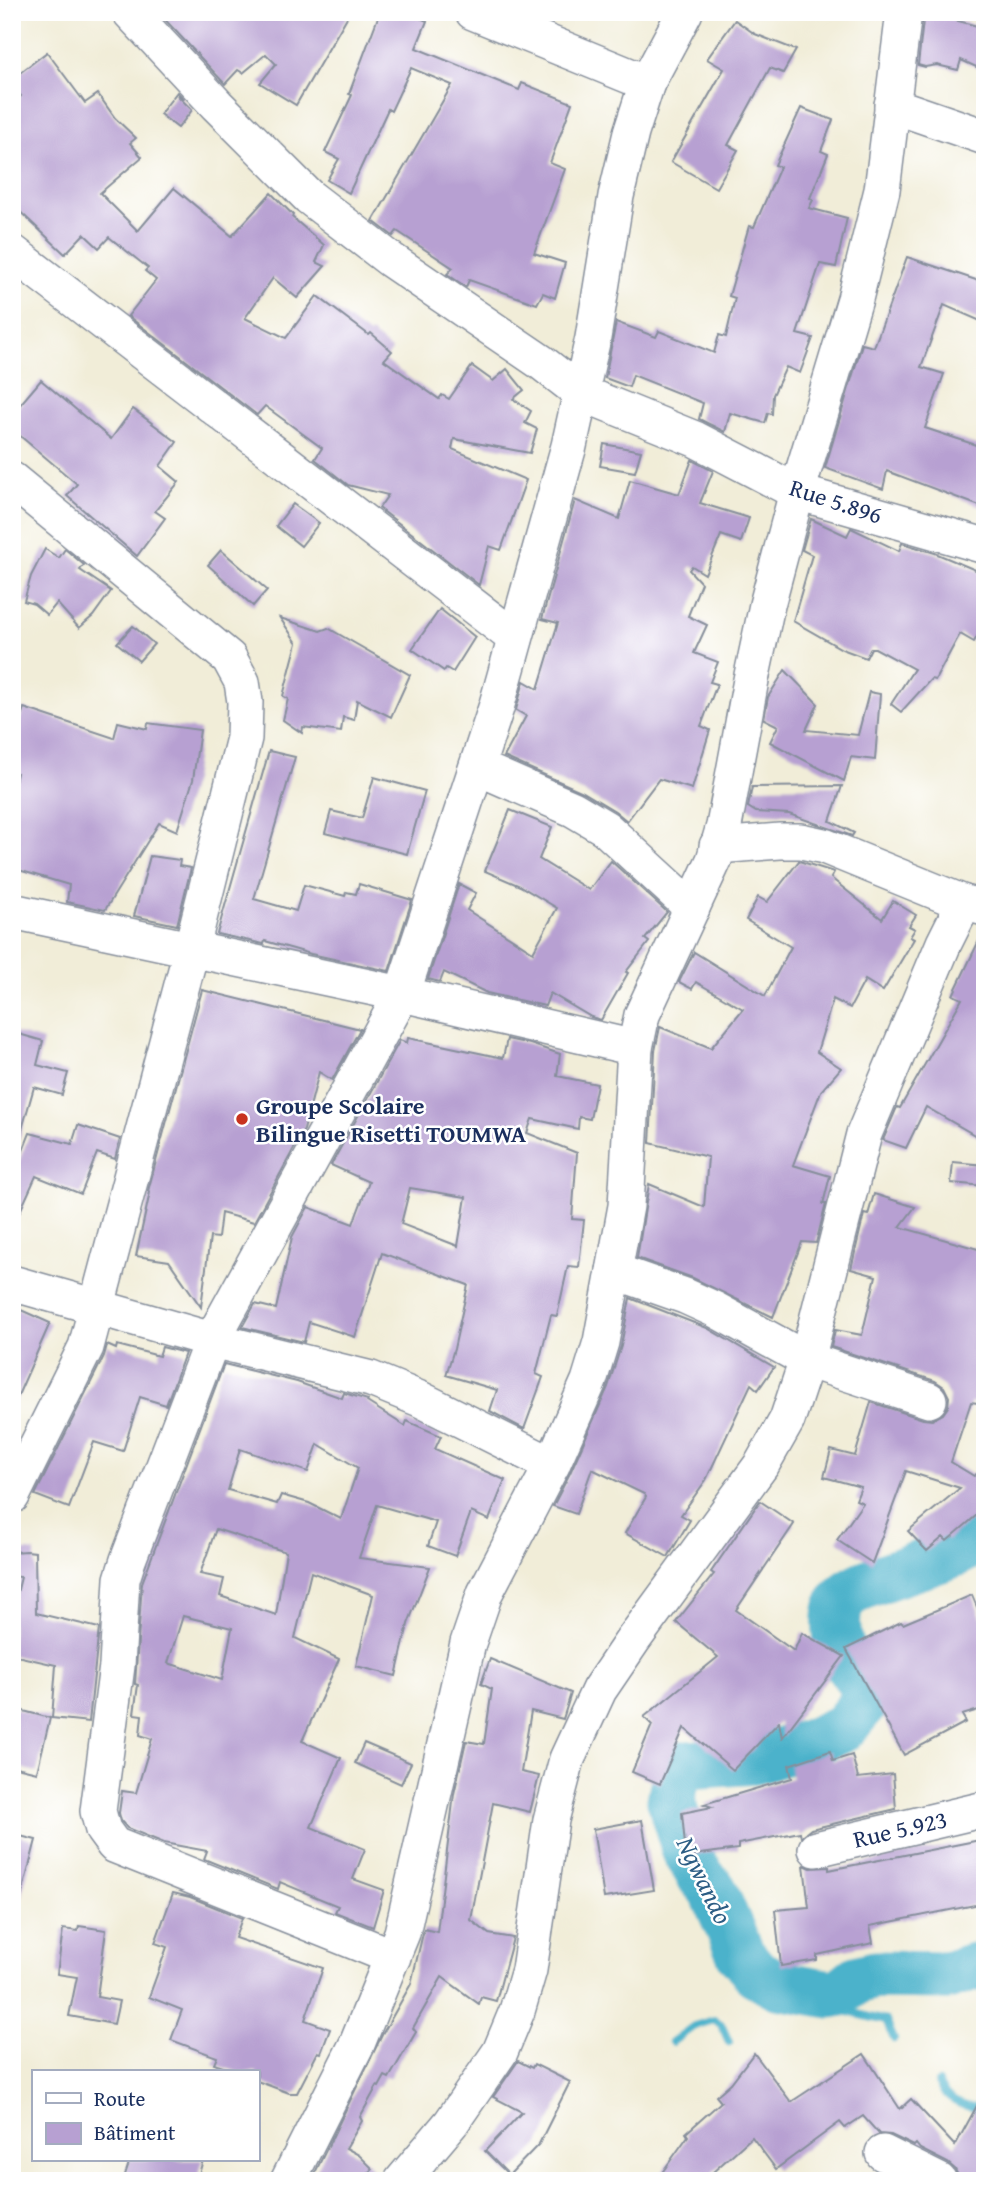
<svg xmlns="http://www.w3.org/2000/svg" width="997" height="2193" font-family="'Gentium Book Plus',serif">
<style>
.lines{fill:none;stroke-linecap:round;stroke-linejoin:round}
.stream{stroke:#4cb2cb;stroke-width:8}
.river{stroke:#4cb2cb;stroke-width:49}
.building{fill:#b7a0d2;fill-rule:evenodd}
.minor-casing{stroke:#868e9b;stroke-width:38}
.minor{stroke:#fff;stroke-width:35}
.poi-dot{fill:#c8321e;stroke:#fff;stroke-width:2.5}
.labels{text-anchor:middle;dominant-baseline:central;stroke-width:5;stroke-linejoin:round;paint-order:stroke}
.street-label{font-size:24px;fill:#1b2f5e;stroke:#fff}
.poi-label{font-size:24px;font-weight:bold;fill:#1b2f5e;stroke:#fff;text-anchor:start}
.water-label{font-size:26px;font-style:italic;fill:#2c5d84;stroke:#fff}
</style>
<rect width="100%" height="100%" fill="#fff"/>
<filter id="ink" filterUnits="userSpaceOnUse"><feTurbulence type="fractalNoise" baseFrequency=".0143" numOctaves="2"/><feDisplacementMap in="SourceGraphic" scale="14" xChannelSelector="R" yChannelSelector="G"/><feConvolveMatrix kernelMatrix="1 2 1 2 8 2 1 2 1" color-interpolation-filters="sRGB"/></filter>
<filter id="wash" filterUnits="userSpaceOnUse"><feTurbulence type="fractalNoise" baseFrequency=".00686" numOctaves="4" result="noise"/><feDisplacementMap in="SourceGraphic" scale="28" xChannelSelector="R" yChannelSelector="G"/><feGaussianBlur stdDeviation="1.57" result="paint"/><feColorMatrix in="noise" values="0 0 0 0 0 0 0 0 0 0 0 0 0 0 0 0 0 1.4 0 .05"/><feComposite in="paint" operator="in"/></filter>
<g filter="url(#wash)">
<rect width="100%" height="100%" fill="#f1edd8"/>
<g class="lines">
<g class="stream">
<path d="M843,2001L849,2012L886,2021L894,2039"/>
<path d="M672,2042L694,2026L714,2020L721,2024L729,2042"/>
<path d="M938,2083C946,2100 960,2106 978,2108"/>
<path d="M980,2090L985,2083"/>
</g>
<path class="river" d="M985,1529C978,1536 970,1546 961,1550C935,1563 858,1580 843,1599C834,1611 836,1633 840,1646C846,1666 861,1678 869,1697L843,1728L810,1743L756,1760L688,1765L676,1776L671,1801L686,1851L702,1878L713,1890L741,1955L756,1973L778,1985L831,1994L841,1992L856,1980L875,1975L947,1976L974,1967H985"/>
</g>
<g id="blocks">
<g class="building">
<path d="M158,12H350L296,105L260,83L276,64L266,54L243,73L238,70L225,84Z"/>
<path d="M380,12H407L427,21L416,48L519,90L522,83L572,103L550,163L565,169L534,253L565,263L555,298L543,293L537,304L469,280L466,287L447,274L453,268L397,231L393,236L373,221L452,85L411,68L391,111L388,109L349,193L327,180L339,159L325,152L352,95L349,94Z"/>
<path d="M924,12L985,28V71L961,60L958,70L937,65L925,67L918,65Z"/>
<path d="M735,20L755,34L796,50L783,73L770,68L728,145L738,150L716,188L671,162L724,69L707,59Z"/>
<path d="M47,52L85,103L98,94L115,118L136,138L130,143L142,157L100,193L138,231L174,188L232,236L271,193L293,215L292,217L324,245L316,262L325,266L297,298L273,278L245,318L286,338L317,296L369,335L371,333L392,351L384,360L439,399L442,395L449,399L472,366L493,381L507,369L524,390L513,399L531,411L525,423L537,429L530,453L454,439L452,449L526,480L501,550L489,546L479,585L379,508L388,495L348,485L315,459L322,448L265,406L257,415L128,316L156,280L145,271L148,268L109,237L99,248L84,234L65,254L12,204V106L21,96L12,85V79Z"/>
<path d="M177,92L184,99L177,95L192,110L178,128L160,114Z"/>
<path d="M801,108L833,120L821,151L828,154L810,198L813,200L809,208L847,218L836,267L820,264L797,334L813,338L800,373L786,367L773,395L772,414L768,413L765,423L730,413L725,432L699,419L703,403L633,375L629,387L605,378L616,322L656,337L659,331L714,353L719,335L726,337L735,298L729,296L749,226L754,227L780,167L775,165Z"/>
<path d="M907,257L985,283V323L944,305L921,367L944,374L925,428L985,448V508L887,471L883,489L825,468L862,344L874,347Z"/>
<path d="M41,380L111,439L133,409L177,442L160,466L179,482L155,511L165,518L137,556L67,496L77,484L12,429V414Z"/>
<path d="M604,444L641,451L635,472L600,466Z"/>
<path d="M692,460L713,471L700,503L749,518L741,542L721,535L705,574L692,566L689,570L701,583L688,616L707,625L694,653L718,662L710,682L717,684L701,726L710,730L692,789L659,779L627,821L615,811L583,792L504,757L526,716L516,710L524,681L538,689L558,623L542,619L575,500L619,519L630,480L679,494Z"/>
<path d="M293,504L319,523L301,546L276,526Z"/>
<path d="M811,519L847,536L851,528L899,551L902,543L935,553L985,574V622L974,642L960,634L935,680L931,679L901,712L891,704L914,669L875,648H871L866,658L842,649L793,621L812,555L802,550Z"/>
<path d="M45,549L59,558L65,549L84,565L80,570L111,591L93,616L79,628L57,603L47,615L34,604L24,601L31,576Z"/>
<path d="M221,550L267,590L253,606L208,565Z"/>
<path d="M440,609L475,637L453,672L446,668L444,671L412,649Z"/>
<path d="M280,618L320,631L328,628L410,675L391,717L357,700L354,720L343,717L341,732L303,727L302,733L283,720L288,699L283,696L297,643Z"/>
<path d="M133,626L154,644L139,661L117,643Z"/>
<path d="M785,670L818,704L806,730L858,735L869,692L880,694L875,760L851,757L844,781L770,742L778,726L764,719L768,697Z"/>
<path d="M24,708L114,738L118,722L147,729L148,723L200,730L193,780L177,831L159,823L105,910L67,902L69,885L12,868V795L17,773H12V742Z"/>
<path d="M269,751L295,757L254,899L296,911L304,885L345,896L346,892L356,894L359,884L412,900L389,971L311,954L265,941L264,944L217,934Z"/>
<path d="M374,777L425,791L407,854L325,833L331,811L362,818Z"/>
<path d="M842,786L830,821L854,833L852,836L789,814L756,812L748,807L752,787Z"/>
<path d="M510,810L552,827L539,859L589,890L611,861L667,912L645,939L649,942L626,972L628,973L601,1020L591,1017L550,993L545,1006L487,993L444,972L440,982L428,979L459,884L476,893L467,910L533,952L557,908L520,886L485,871Z"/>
<path d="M150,856L180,860L179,866L191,868L177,925L134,916Z"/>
<path d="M799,861L834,872L831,878L882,919L893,901L916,915L909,926L915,929L910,937L914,939L883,991L865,980L850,1008L833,999L817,1052L841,1068L821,1091L793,1165L830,1176L823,1204H826L816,1243L802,1242L773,1317L693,1278L637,1258L649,1184L704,1207L708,1157L650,1143L655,1051L660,1027L711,1048L743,1009L696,982L692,989L679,982L694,952L765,996L791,947L746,920L758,897L767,902Z"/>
<path d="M985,928V1141L926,1107L906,1148L883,1140L897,1107L900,1108L962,999L953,995Z"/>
<path d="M202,990L360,1029L332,1080L319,1072L304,1130L254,1222L221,1213L218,1238L210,1237L201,1307L169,1261L136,1256L150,1192L148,1191Z"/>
<path d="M12,1032L43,1041L37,1065L68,1073L62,1095L34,1087L19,1140H12Z"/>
<path d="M408,1038L503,1058L507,1039L530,1044L560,1054L557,1076L597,1084L590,1119L579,1117L578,1129L532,1119L527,1133L577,1153L572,1219L584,1220L579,1267L568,1266L557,1316L551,1315L536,1374L543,1377L524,1429L490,1411L497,1390L446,1375L454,1349L468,1285L382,1253L355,1337L309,1322L304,1342L242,1327L255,1304L276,1309L292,1237L308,1207L353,1224L369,1182L331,1165L400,1040L407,1043ZM410,1188L466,1197L458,1246L401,1224Z"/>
<path d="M78,1125L120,1139L115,1159L97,1153L81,1194L36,1176L12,1229V1179L30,1133L72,1144Z"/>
<path d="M953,1162L985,1165V1186L951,1183Z"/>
<path d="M874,1194L915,1207L900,1227L985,1251V1404L971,1402L951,1462L974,1476L985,1467V1508L947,1541L943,1537L927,1551L908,1531L960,1488L906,1471L872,1563L837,1540L863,1503L856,1500L861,1487L824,1477L831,1450L855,1456L871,1402L923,1419L932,1420L943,1414L948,1407L949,1397L944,1387L935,1381L831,1347L835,1330L862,1335L876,1276L851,1269L864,1214L868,1215Z"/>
<path d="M630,1298L707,1328L774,1367L758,1390L751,1384L706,1480L681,1515L690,1520L668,1557L625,1533L646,1497L644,1494L592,1469L576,1514L553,1506L570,1473L608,1387L621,1346Z"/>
<path d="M12,1306L50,1323L12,1409Z"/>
<path d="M107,1345L116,1349L117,1345L159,1356L162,1347L185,1353L166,1405L140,1397L123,1451L94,1442L69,1508L35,1495L104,1356Z"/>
<path d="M224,1364L297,1382L342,1398L344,1393L368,1400L367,1402L405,1426L407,1421L441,1436L435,1449L505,1480L489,1520L471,1512L455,1556L428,1546L436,1522L377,1505L359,1558L430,1567L408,1624L396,1676L356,1666L373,1595L311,1572L295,1638L339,1659L302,1741L341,1758L311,1827L365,1849L353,1879L384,1890L373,1927L335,1912L338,1906L280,1882L278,1889L204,1859L207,1851L164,1843L127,1828L121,1821L119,1813L122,1791L136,1793L152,1739L140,1735L142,1715L134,1714L138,1685L135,1684L142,1583ZM318,1444L358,1468L341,1519L309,1503L281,1495L277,1504L228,1490L240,1449L308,1472ZM216,1529L286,1552L276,1615L220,1596L224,1579L200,1574ZM183,1616L232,1628L222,1680L168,1663Z"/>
<path d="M760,1501L794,1524L736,1610L794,1651L802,1633L844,1656L782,1738L779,1722L733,1770L684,1728L660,1784L632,1772L652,1725L644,1717L718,1657L676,1622L714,1574L711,1572Z"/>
<path d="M27,1551L35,1552L36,1613L99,1628L89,1722L52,1718L56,1665L12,1655V1614L21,1577L12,1576V1552Z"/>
<path d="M972,1595L985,1626V1708L962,1715L966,1722L904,1755L846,1649L901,1622L903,1624Z"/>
<path d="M490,1659L571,1693L563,1719L531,1711L521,1772L539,1776L530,1812L493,1803L471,1920L489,1934L513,1938L496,2001L481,1997L479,2004L442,1977L413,2028L416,2032L389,2078L385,2076L379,2087L377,2086L360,2117L362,2121L346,2148L359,2155L373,2169L361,2181H311L382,2035L411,1984L424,1929L437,1932L454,1794L466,1741L484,1744L492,1689L481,1684Z"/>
<path d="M12,1708L50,1718L37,1772L12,1766Z"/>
<path d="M364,1743L411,1763L401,1784L355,1763Z"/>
<path d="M830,1751L833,1761L852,1755L858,1778L893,1774L896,1809L811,1829L801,1837L800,1832L738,1844V1849L686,1856L682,1813L712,1807L704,1804L792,1778L789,1765Z"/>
<path d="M642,1820L654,1890L604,1898L593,1829Z"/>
<path d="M12,1834L36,1840L20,1901H12Z"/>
<path d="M985,1839V1903L870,1926L873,1943L817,1955V1960L781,1966L775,1910L809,1907L804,1865L811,1868L829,1867V1870Z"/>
<path d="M173,1893L190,1897L242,1918L235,1938L323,1968L305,2020L330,2029L321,2053L318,2052L297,2093H289L257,2081V2072H238L214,2064L217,2057L171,2040L182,2010L149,1997L167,1947L155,1943Z"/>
<path d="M79,1926L106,1930L97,1997L119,2001L114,2024L69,2016L77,1977L57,1974L63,1929L78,1931Z"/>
<path d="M754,2053L791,2102L864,2054L900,2109L911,2099L955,2146L985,2091V2181H963L959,2178L955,2169L948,2163L920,2149L916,2144L914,2146L891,2135L879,2134L863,2116L845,2128L840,2122L776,2169L752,2137L703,2181H656L688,2136L686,2133L721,2102L716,2096L731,2083Z"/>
<path d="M518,2061L532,2068L534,2064L570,2082L539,2144L509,2175L485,2151L522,2112L493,2097Z"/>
<path d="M130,2160H203L197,2181H123Z"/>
</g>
</g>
</g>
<g filter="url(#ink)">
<use href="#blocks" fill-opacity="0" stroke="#868e9b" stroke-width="2"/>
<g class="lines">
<g class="minor-casing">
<g id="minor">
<path d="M130,12L217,105L309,197L391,260L541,362L581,393L695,439L797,492L985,546"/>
<path d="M473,12L647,83"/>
<path d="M892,105L985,137"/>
<path d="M12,252L515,638"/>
<path d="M12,480L229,658L242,682L245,702L244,738L191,951L86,1347L12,1496"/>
<path d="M477,767L573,809L605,828L692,908"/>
<path d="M717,846L780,841H801L824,846L964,903L985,908"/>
<path d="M12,911L402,994L635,1048"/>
<path d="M614,1271L685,1296L716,1310L807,1360L929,1400"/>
<path d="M12,1283L212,1340L371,1379L420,1399L552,1465"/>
<path d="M816,1849L985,1809"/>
<path d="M393,1957L114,1845L103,1830L98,1811L117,1666L122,1579L128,1560L212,1340L402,994L496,708L569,446L593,338L616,196L631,133L647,83L685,12"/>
<path d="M883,2153L939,2181"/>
<path d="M288,2181L357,2044L402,1933L468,1643L485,1593L552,1465L589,1381L601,1342L626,1206L635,1048L642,1015L714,860L724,826L751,680L767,605L797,492L855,299L882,190L904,12"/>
<path d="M402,2181L451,2123L500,2052L517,2011L529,1970L551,1820L567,1759L599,1690L633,1640L762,1464L787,1420L807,1360L864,1134L944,943L964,903"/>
</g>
</g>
<use href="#minor" class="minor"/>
</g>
</g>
<circle class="poi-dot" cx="242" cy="1119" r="7"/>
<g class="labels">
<g class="street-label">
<text transform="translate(836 501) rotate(18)">Rue 5.896</text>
<text transform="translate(900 1829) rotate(-13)">Rue 5.923</text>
</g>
<g class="poi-label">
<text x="256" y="1105">Groupe Scolaire<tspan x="256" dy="28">Bilingue Risetti TOUMWA</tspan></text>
</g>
<g class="water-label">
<text transform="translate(705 1880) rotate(64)">Ngwando</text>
</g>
</g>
<rect width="997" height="2193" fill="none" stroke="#fff" stroke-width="42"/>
<rect x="32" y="2070" width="228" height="91" fill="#ffffff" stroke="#a4acbf" stroke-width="2"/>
<rect x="46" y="2093" width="35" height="10" fill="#ffffff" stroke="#a4acbf" stroke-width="2"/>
<text x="94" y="2106" font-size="21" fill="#1b2f5e">Route</text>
<rect x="46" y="2123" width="35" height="21" fill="#b7a0d2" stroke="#a4acbf" stroke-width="2"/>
<text x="94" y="2140" font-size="21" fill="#1b2f5e">Bâtiment</text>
</svg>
